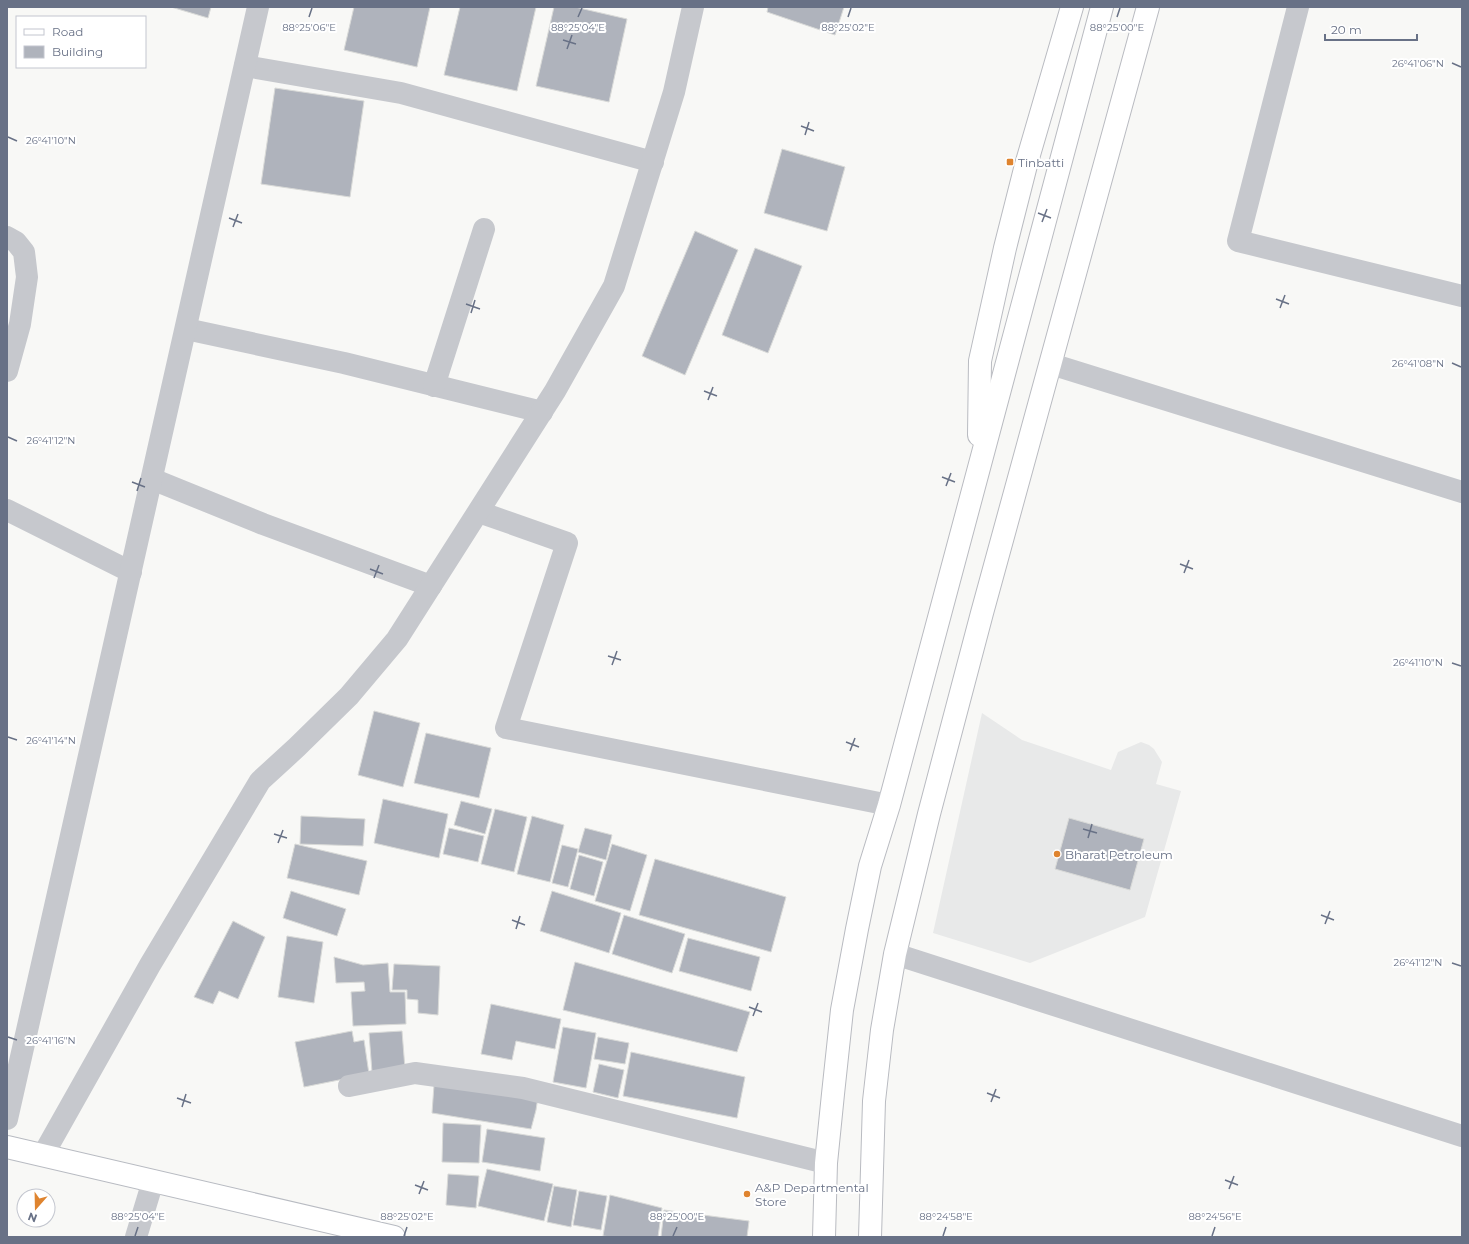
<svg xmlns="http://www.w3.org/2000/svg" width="1469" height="1244" font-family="Montserrat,sans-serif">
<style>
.built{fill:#e8e9e9}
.building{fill:#afb3bc;stroke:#d9dad8}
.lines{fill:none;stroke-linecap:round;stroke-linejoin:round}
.secondary-casing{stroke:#b8bbc2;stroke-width:24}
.primary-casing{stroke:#b9bbc1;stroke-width:24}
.minor{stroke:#c6c8cd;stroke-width:22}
.secondary{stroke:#fff;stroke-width:22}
.primary{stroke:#fff;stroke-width:22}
.ticks{fill:none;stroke:#687186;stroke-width:1.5}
.poi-dot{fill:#df842f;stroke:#fff;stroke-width:1.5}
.labels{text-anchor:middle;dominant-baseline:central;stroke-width:4;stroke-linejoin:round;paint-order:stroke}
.poi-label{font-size:12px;fill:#687186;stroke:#fff;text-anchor:start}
.ticks-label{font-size:10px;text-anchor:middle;fill:#687186;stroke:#fff;stroke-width:4;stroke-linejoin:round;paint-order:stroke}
</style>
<rect width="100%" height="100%" fill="#f8f8f6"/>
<path class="built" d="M982,713L1022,740L1111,770L1118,752L1141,742L1149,745L1154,749L1162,762L1156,784L1181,791L1145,917L1030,963L933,933Z"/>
<g class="building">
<path d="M171,7H211L208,18Z"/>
<path d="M354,7H430L417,67L344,50Z"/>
<path d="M460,7H536L517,91L444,75Z"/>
<path d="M554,7H575L627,19L609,102L536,86Z"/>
<path d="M768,7H844L835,35L767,12Z"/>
<path d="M275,88L364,101L350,197L261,184Z"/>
<path d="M782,149L845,167L827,231L764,213Z"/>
<path d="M695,231L738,250L685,375L642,356Z"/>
<path d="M755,248L802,266L768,353L722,335Z"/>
<path d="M374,711L420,723L403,787L358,775Z"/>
<path d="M426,733L491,748L479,798L414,783Z"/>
<path d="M383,799L448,814L439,858L374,843Z"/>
<path d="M461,801L492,809L485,834L454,825Z"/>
<path d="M495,809L527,817L514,872L481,864Z"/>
<path d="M301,816L365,819L363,846L300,844Z"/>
<path d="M532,816L564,825L550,882L517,874Z"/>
<path d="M1069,818L1144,839L1130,890L1055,869Z"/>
<path d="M449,828L484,836L478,862L443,854Z"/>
<path d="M585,828L612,835L606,860L578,852Z"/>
<path d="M295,844L367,861L359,895L287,878Z"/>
<path d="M612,844L647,855L630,911L595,901Z"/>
<path d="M562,845L578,849L568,887L552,883Z"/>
<path d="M579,855L603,862L594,896L570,889Z"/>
<path d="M655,859L786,897L771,952L639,915Z"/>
<path d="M291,891L346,909L337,936L283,918Z"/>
<path d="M552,891L621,913L609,953L540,931Z"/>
<path d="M624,915L685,934L672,973L612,954Z"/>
<path d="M233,921L265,937L238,999L219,991L213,1004L194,997Z"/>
<path d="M287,936L323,942L314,1003L278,997Z"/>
<path d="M688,938L760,957L751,991L679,971Z"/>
<path d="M334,957L363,965L388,963L390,992H405L406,1024L353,1026L351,992L365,991L364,982L336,983Z"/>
<path d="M575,962L750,1012L737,1052L563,1010Z"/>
<path d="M394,964L440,966L438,1015L418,1013V1000L407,999V990H392Z"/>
<path d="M491,1004L561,1019L555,1049L516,1041L512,1060L481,1054Z"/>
<path d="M563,1027L596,1033L586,1088L553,1082Z"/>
<path d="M352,1031L354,1042L364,1040L369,1074L304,1087L295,1042Z"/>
<path d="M402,1031L405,1069L372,1072L369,1033Z"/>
<path d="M598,1037L629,1043L625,1064L594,1059Z"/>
<path d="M631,1052L745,1077L737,1118L623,1096Z"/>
<path d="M599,1064L624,1070L618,1098L593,1092Z"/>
<path d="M434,1085L538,1097L536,1110L531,1129L432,1113Z"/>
<path d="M443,1123L481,1125L479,1163L442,1162Z"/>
<path d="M487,1129L545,1138L540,1171L482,1162Z"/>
<path d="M487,1169L553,1184L544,1221L478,1206Z"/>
<path d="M448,1174L479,1176L476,1208L446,1205Z"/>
<path d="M554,1186L577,1190L571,1227L547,1222Z"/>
<path d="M579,1191L607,1196L601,1230L573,1225Z"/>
<path d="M610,1195L662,1208L658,1237H611L603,1236Z"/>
<path d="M664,1210L749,1221L747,1237H661Z"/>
</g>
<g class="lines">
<g class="secondary-casing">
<path id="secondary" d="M7,1147L394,1237"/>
</g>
<g class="primary-casing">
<g id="primary">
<path d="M979,435L980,361L1005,248L1026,165L1072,7"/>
<path d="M824,1237L826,1163L833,1094L842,1010L857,929L870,866L889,805L1102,7"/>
<path d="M870,1237L874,1101L882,1030L895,954L929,814L982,613L1148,7"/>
</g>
</g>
<g class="minor">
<path d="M1298,7L1238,241L1462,296"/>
<path d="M245,66L401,93L653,162"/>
<path d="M7,237L16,242L24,252L27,277L20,324L7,371"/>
<path d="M186,329L344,363L542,412"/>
<path d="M1051,364L1462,492"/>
<path d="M434,386L484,229"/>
<path d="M152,479L263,524L431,586"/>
<path d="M7,510L131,572"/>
<path d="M479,512L567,543L506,728L889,805"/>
<path d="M895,954L1462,1136"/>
<path d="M349,1086L415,1073L523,1088L826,1163"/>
<path d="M7,1119L258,7"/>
<path d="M43,1155L150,965L260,781L297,747L349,696L397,639L555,391L614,286L674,92L693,7"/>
<path d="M136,1237L153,1181"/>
</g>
<use href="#secondary" class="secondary"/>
<use href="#primary" class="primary"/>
</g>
<path class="ticks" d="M309,17L312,8M578,17L582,8M848,17L851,8M1117,17L1120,8M563,40L576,44M567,49L572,35M1452,63L1461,67M801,126L814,131M805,135L809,122M8,137L17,141M1038,213L1051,218M229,218L242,223M1042,222L1047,209M233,227L238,214M1276,299L1289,304M466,304L480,309M1280,308L1285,295M471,313L475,300M1452,363L1461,367M704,391L717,396M708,400L713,387M8,437L17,441M942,477L955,482M132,482L145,487M946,486L951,473M137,491L141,478M1180,564L1193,569M370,569L383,574M1184,573L1189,560M374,578L379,565M608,656L621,660M1452,663L1461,666M612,665L617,651M8,737L17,740M846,742L859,747M850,751L855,738M1083,829L1097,833M274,834L287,838M1088,838L1092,824M278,843L283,830M1321,915L1334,920M512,920L525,925M1325,924L1330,911M516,929L520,916M1452,963L1461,966M749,1007L762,1012M753,1016L758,1003M8,1037L17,1040M987,1093L1000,1098M177,1098L191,1103M991,1102L996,1089M182,1107L186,1094M1225,1180L1238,1185M415,1185L428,1190M1229,1189L1234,1176M419,1194L424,1181M135,1236L138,1227M404,1236L407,1227M673,1236L677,1227M943,1236L946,1227M1212,1236L1215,1227"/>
<g class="poi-dot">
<rect x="1006" y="158" width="8" height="8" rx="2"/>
<circle cx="1057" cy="854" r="4"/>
<circle cx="747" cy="1194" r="4"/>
</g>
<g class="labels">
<g class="poi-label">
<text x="1018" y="162">Tinbatti</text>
<text x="1065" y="854">Bharat Petroleum</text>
<text x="755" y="1187">A&amp;P Departmental<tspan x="755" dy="14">Store</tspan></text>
</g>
</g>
<g class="ticks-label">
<text x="309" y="31">88°25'06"E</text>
<text x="578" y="31">88°25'04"E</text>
<text x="848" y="31">88°25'02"E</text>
<text x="1117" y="31">88°25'00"E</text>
<text x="1418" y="67">26°41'06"N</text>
<text x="51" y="144">26°41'10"N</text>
<text x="1418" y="367">26°41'08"N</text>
<text x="51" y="444">26°41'12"N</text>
<text x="1418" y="666">26°41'10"N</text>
<text x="51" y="744">26°41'14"N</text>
<text x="1418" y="966">26°41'12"N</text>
<text x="51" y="1044">26°41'16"N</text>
<text x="138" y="1220">88°25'04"E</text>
<text x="407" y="1220">88°25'02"E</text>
<text x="677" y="1220">88°25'00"E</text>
<text x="946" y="1220">88°24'58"E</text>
<text x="1215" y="1220">88°24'56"E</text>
</g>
<rect width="1469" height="1244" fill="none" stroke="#687186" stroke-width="16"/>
<rect x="16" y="16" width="130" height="52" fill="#ffffff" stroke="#c3c6cf"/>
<rect x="24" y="29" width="20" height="6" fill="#ffffff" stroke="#c3c6cf"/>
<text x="52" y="36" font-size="12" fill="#687186">Road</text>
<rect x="24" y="46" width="20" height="12" fill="#afb3bc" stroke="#c3c6cf"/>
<text x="52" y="56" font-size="12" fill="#687186">Building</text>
<g transform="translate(36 1208) rotate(200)"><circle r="19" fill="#ffffff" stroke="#c3c6cf"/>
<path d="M0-3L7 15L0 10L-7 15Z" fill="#df842f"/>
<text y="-6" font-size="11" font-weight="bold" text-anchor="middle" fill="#687186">N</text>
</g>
<path d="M1325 34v6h92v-6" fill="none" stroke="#687186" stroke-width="2"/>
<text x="1331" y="34" font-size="12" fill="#687186" stroke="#ffffff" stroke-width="3" paint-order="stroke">20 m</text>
</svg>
